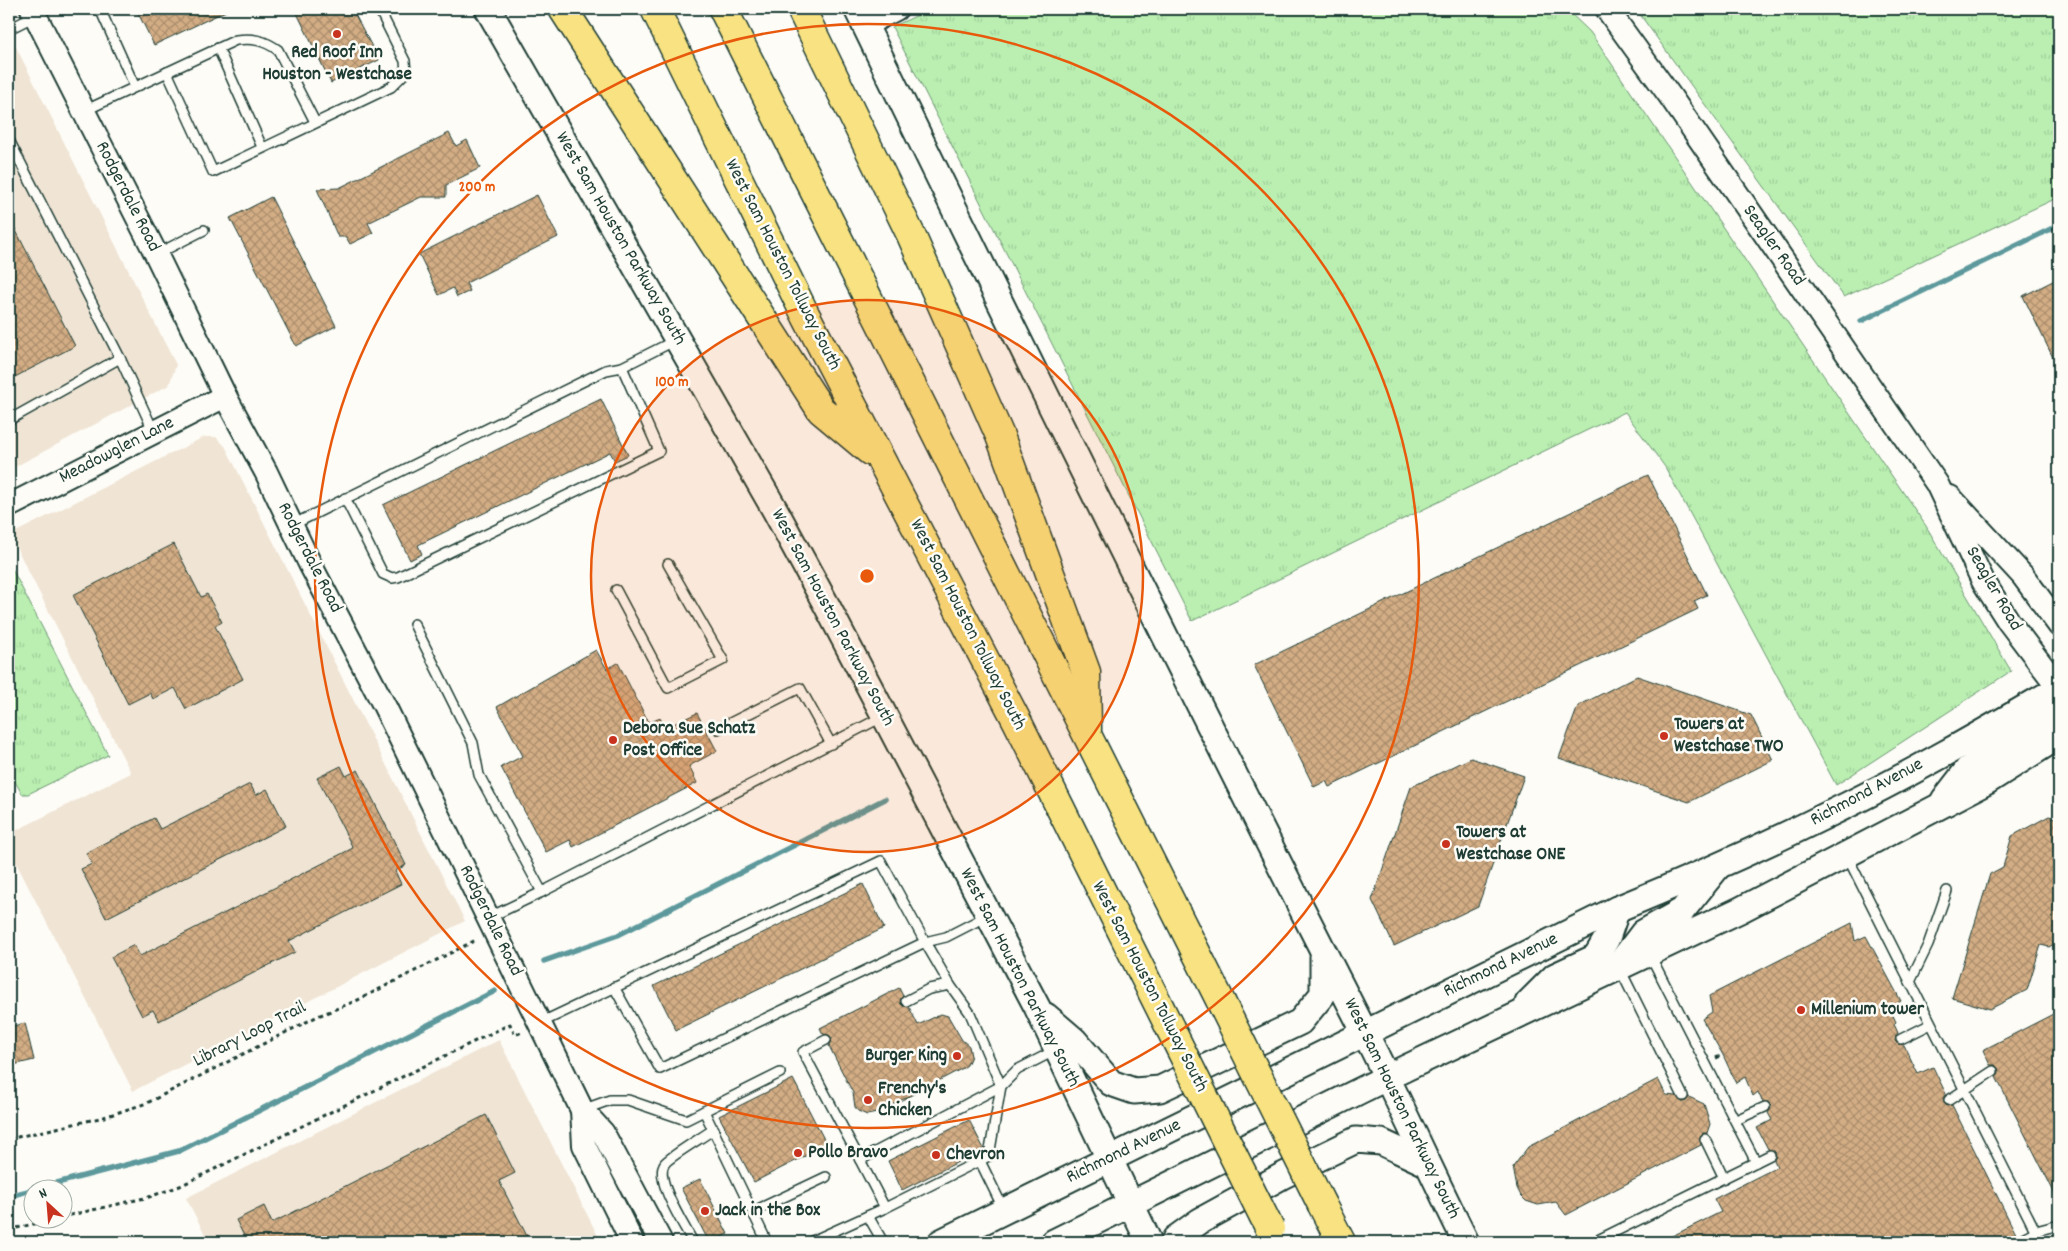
<svg xmlns="http://www.w3.org/2000/svg" width="2068" height="1251" font-family="Dekko,sans-serif">
<style>
.built{fill:#f0e4d4}
.grass{fill:url(#grass-tufts);stroke:#6c9672}
.lines{fill:none;stroke-linecap:round;stroke-linejoin:round}
.stream{stroke:#5d999c;stroke-width:5.5}
.building{fill:url(#building-cross-hatch);stroke:#1f3d34}
.service-casing{stroke:#1f3d34;stroke-width:12}
.tertiary-casing{stroke:#1f3d34;stroke-width:26}
.secondary-casing{stroke:#1f3d34;stroke-width:29}
.motorway-casing{stroke:#1f3d34;stroke-width:31}
.path{stroke:#1f3d34;stroke-width:3;stroke-dasharray:4 4;stroke-linecap:butt}
.service{stroke:#fdfcf7;stroke-width:9}
.tertiary{stroke:#fdfcf7;stroke-width:22}
.secondary{stroke:#fdfcf7;stroke-width:25}
.motorway{stroke:#f8e281;stroke-width:28}
.motorway-bridge-casing{stroke:#1f3d34;stroke-width:31;stroke-linecap:butt}
.motorway-bridge{stroke:#f8e281;stroke-width:28}
.ring{fill:none;stroke:#e8590c;stroke-width:2.5}
.poi-dot{fill:#c8321e;stroke:#fdfcf7;stroke-width:2}
.labels{text-anchor:middle;dominant-baseline:central;stroke-width:5;stroke-linejoin:round;paint-order:stroke}
.poi-label{font-size:19px;font-weight:bold;fill:#1f3d34;stroke:#fdfcf7;text-anchor:start}
.street-label{font-size:19px;fill:#1f3d34;stroke:#fdfcf7}
.centre{fill:#e8590c;stroke:#fdfcf7;stroke-width:2.5}
.ring-label{font-size:15px;text-anchor:middle;font-weight:bold;fill:#e8590c;stroke:#fdfcf7;stroke-width:5;stroke-linejoin:round;paint-order:stroke}
</style>
<defs>
<pattern id="grass-tufts" width="24" height="20" patternUnits="userSpaceOnUse" patternTransform="scale(1.25)"><rect width="24" height="20" fill="#baefb1"/><path d="M3 7l-1-3M5 7V3M7 7l1-3M15 17l-1-3M17 17v-4M19 17l1-3" fill="none" stroke="#9fce99"/></pattern>
<pattern id="building-cross-hatch" width="8" height="8" patternUnits="userSpaceOnUse" patternTransform="scale(1.25)"><rect width="8" height="8" fill="#d3ad84"/><path d="M0 0l8 8M0 8l8-8" fill="none" stroke="#ab8e6d"/></pattern>
</defs>
<rect width="100%" height="100%" fill="#fdfcf7"/>
<filter id="ink" filterUnits="userSpaceOnUse"><feTurbulence type="fractalNoise" baseFrequency=".02" numOctaves="2"/><feDisplacementMap in="SourceGraphic" scale="10" xChannelSelector="R" yChannelSelector="G"/><feConvolveMatrix kernelMatrix="1 2 1 2 8 2 1 2 1" color-interpolation-filters="sRGB"/></filter>
<g filter="url(#ink)">
<g class="built">
<path d="M9,33L176,365L169,385L9,470Z"/>
<path d="M204,437H216L225,446L465,921L133,1091L9,849V834L131,773L10,535Z"/>
<path d="M499,1040L601,1242H209L186,1198Z"/>
</g>
<g class="grass">
<path d="M931,9H1566L1590,32L1926,526L2011,671L1836,785L1665,467L1625,412L1192,621L892,27Z"/>
<path d="M1636,9H2059V197L1844,297Z"/>
<path d="M9,563L108,755L28,794H22L9,771Z"/>
</g>
<g class="lines">
<g class="stream">
<path d="M1861,321L2059,225"/>
<path d="M544,961L618,935L885,799"/>
<path d="M38,1188L179,1151L495,991"/>
<path d="M9,1196L32,1190"/>
</g>
</g>
<g class="building">
<path d="M136,9H230L154,45Z"/>
<path d="M295,9H352L379,60L331,83Z"/>
<path d="M449,133L456,146L467,140L480,168L446,185V197H421L368,223L373,233L350,244L346,237H338L317,189L339,188Z"/>
<path d="M537,195L558,237L466,283L470,291L457,297L453,288L439,295L419,254Z"/>
<path d="M271,197L336,326L296,346L230,218Z"/>
<path d="M9,217L75,346L9,380Z"/>
<path d="M2059,278V370L2023,296Z"/>
<path d="M601,399L628,455L615,461L610,452L418,545L422,554L410,560L383,505Z"/>
<path d="M1648,475L1707,595L1694,601L1698,609L1329,787L1326,781L1314,787L1254,665Z"/>
<path d="M174,544L201,597L207,594L222,622L215,626L243,679L186,709L175,688L153,699L150,693L128,704L73,595Z"/>
<path d="M596,650L607,669L618,663L649,723L660,718L665,728L697,713L717,751L689,766L697,783L573,847L570,840L546,852L501,767L523,756L497,707Z"/>
<path d="M1637,676L1751,715L1773,760L1689,802L1559,758L1578,706Z"/>
<path d="M1471,758L1524,776L1478,906L1394,946L1372,900L1411,787Z"/>
<path d="M341,766L346,776L358,770L406,865L395,871L401,884L289,941L295,952L159,1021L153,1010L142,1016L111,957L134,945L140,956L353,848L317,778Z"/>
<path d="M250,784L256,795L267,789L286,826L106,918L81,869L92,864L86,853L154,818L160,829Z"/>
<path d="M2049,816L2059,819V929L2054,944L2049,947L2041,945L2027,990L1990,1009L1952,998L1990,874L2003,867L2012,836Z"/>
<path d="M863,884L884,928L676,1030L654,986Z"/>
<path d="M1852,923L1855,941L1866,936L1901,1001L1890,1009L1896,1022L1894,1024L1898,1033L1896,1036L1895,1041L1898,1044L1904,1045L1918,1074L1933,1067L1946,1094L1943,1098L1944,1103L1947,1106L1952,1105L2016,1234L2014,1237L2013,1242H1660L1721,1212L1714,1199L1777,1167L1774,1160L1776,1156L1775,1152L1768,1149L1757,1128L1772,1120L1768,1113L1770,1110L1771,1105L1768,1102L1762,1101L1758,1092L1753,1096L1745,1077L1736,1083L1723,1055L1702,1019L1712,1012L1709,996Z"/>
<path d="M899,988L903,996L901,998L900,1003L903,1006L909,1007L918,1025L941,1014L948,1016L962,1040L969,1046L971,1056L967,1065L963,1068L877,1113L867,1115L858,1111L855,1107L853,1093L829,1046L831,1043L832,1038L829,1035L823,1034L820,1028Z"/>
<path d="M2059,1011V1202L1996,1077L1999,1073L1998,1068L1995,1065H1990L1983,1050Z"/>
<path d="M25,1023L34,1060L9,1066V1027Z"/>
<path d="M793,1079L827,1145L754,1182L719,1116Z"/>
<path d="M1658,1079L1666,1095L1676,1096L1682,1102L1686,1101L1689,1097L1704,1104L1710,1124L1707,1133H1703L1700,1136L1701,1145L1566,1215L1556,1202L1538,1205L1526,1201L1521,1196L1517,1188L1513,1167L1528,1147Z"/>
<path d="M486,1115L515,1173L499,1181L530,1242H247L236,1220L264,1206L272,1223Z"/>
<path d="M969,1120L984,1149L902,1190L888,1161Z"/>
<path d="M700,1179L728,1234L711,1242H709L681,1188Z"/>
</g>
<g class="lines">
<g class="service-casing">
<g id="service">
<path d="M100,9L135,87"/>
<path d="M9,29L35,16"/>
<path d="M218,48L262,147"/>
<path d="M167,72L213,172L391,87L406,72L405,61L379,9"/>
<path d="M84,111L236,40C253,38 264,40 278,50L315,122"/>
<path d="M9,140L120,358L154,432"/>
<path d="M157,254L204,230"/>
<path d="M9,420L120,358"/>
<path d="M345,498L383,574L392,578L398,577L659,451L622,367"/>
<path d="M292,525L606,370L622,367L676,340"/>
<path d="M616,590L668,688L723,660L668,564"/>
<path d="M414,624L473,743L479,775L542,892L884,716"/>
<path d="M718,729L800,688L831,744"/>
<path d="M1847,856L2041,1242"/>
<path d="M488,918L542,892"/>
<path d="M1649,953L1756,1162"/>
<path d="M1620,969L1683,1096"/>
<path d="M1910,982L1928,945L1947,891"/>
<path d="M614,987L660,1069L925,942L950,985L970,1013L1001,1086L989,1156L885,1208L810,1242"/>
<path d="M906,1001L929,989L950,985"/>
<path d="M540,1023L881,861L925,942L946,937L987,916"/>
<path d="M1901,1039L1931,1024"/>
<path d="M826,1040L803,1052L860,1160"/>
<path d="M1949,1100L1993,1071"/>
<path d="M582,1110L610,1100H628L686,1120L704,1111L767,1242"/>
<path d="M704,1111L780,1073"/>
<path d="M1736,1120L1765,1107"/>
<path d="M1705,1139L1724,1178"/>
<path d="M980,1161L1004,1210"/>
<path d="M885,1208L860,1160L1001,1086L1017,1070L1056,1050"/>
<path d="M752,1212L826,1177"/>
<path d="M868,1216L883,1242"/>
<path d="M2019,1240L2036,1231L2059,1225"/>
<path d="M693,1242C685,1227 653,1178 665,1163C672,1155 703,1137 714,1129"/>
<path d="M1594,1242L1770,1155"/>
</g>
</g>
<g class="tertiary-casing">
<g id="tertiary">
<path d="M32,9L156,254L225,396L266,472L310,564L385,707L582,1110L603,1133L661,1242"/>
<path d="M1607,9L1670,96L1937,484L1983,581L2009,622L2059,688"/>
<path d="M865,25L896,9"/>
<path d="M1950,497L2023,576L2059,625"/>
<path d="M9,506L225,396"/>
<path d="M582,1110L584,1145L632,1242"/>
</g>
</g>
<g class="secondary-casing">
<g id="secondary">
<path d="M488,9L775,510L827,606L1037,1007L1149,1242"/>
<path d="M857,9C1023,351 1191,692 1364,1031C1399,1100 1431,1172 1466,1242"/>
<path d="M1944,800L1968,769L2059,711"/>
<path d="M1621,962L1643,933L1682,911L1716,869"/>
<path d="M1528,1003L1555,976L1596,957L1607,938L1617,909"/>
<path d="M1046,1016L1074,1040L1111,1083L1134,1091L1160,1089L1300,1022L1323,994V957"/>
<path d="M941,1242L1617,909C1688,880 1758,849 1827,815C1906,777 1984,732 2059,688"/>
<path d="M1054,1242L1406,1068L1740,910L1986,782L2059,736"/>
<path d="M1174,1242L1175,1239L1200,1221L1282,1176L1356,1140L1381,1142L1426,1163"/>
</g>
</g>
<g class="motorway-casing">
<g id="motorway">
<path d="M563,9L821,410L870,451"/>
<path d="M655,9L806,316L1017,721L1170,1028"/>
<path d="M723,9L1221,1002"/>
<path d="M801,9L911,235L1000,436L1086,672L1087,729"/>
<path d="M1322,1205L1341,1242"/>
</g>
</g>
<g class="path">
<path d="M1716,1058L1723,1055"/>
<path d="M9,1139L104,1117L147,1103L318,1016L358,1000L476,940"/>
<path d="M62,1217L149,1197L180,1186L510,1024L515,1035L522,1032"/>
<path d="M9,1230L57,1218"/>
</g>
<use href="#service" class="service"/>
<use href="#tertiary" class="tertiary"/>
<use href="#secondary" class="secondary"/>
<use href="#motorway" class="motorway"/>
<g class="motorway-bridge-casing">
<g id="motorway-bridge">
<path d="M1221,1002L1322,1205"/>
<path d="M1170,1028L1270,1229"/>
</g>
</g>
<use href="#motorway-bridge" class="motorway-bridge"/>
</g>
</g>
<circle cx="867" cy="576" r="276" fill="#e8590c" fill-opacity=".12"/>
<g class="ring">
<circle cx="867" cy="576" r="276"/>
<circle cx="867" cy="576" r="552"/>
</g>
<g class="poi-dot">
<circle cx="337" cy="34" r="5"/>
<circle cx="1664" cy="736" r="5"/>
<circle cx="613" cy="740" r="5"/>
<circle cx="1446" cy="844" r="5"/>
<circle cx="1801" cy="1010" r="5"/>
<circle cx="957" cy="1056" r="5"/>
<circle cx="868" cy="1100" r="5"/>
<circle cx="798" cy="1153" r="5"/>
<circle cx="936" cy="1155" r="5"/>
<circle cx="705" cy="1211" r="5"/>
</g>
<g class="labels">
<g class="poi-label">
<text x="337" y="53" text-anchor="middle">Red Roof Inn<tspan x="337" dy="22">Houston - Westchase</tspan></text>
<text x="1674" y="725">Towers at<tspan x="1674" dy="22">Westchase TWO</tspan></text>
<text x="623" y="729">Debora Sue Schatz<tspan x="623" dy="22">Post Office</tspan></text>
<text x="1456" y="833">Towers at<tspan x="1456" dy="22">Westchase ONE</tspan></text>
<text x="1811" y="1010">Millenium tower</text>
<text x="947" y="1056" text-anchor="end">Burger King</text>
<text x="878" y="1089">Frenchy's<tspan x="878" dy="22">Chicken</tspan></text>
<text x="808" y="1153">Pollo Bravo</text>
<text x="946" y="1155">Chevron</text>
<text x="715" y="1211">Jack in the Box</text>
</g>
<g class="street-label">
<text transform="translate(127 197) rotate(63)">Rodgerdale Road</text>
<text transform="translate(620 239) rotate(60)">West Sam Houston Parkway South</text>
<text transform="translate(1773 246) rotate(55)">Seagler Road</text>
<text transform="translate(782 265) rotate(63)">West Sam Houston Tollway South</text>
<text transform="translate(117 451) rotate(-27)">Meadowglen Lane</text>
<text transform="translate(309 558) rotate(63)">Rodgerdale Road</text>
<text transform="translate(1993 589) rotate(60)">Seagler Road</text>
<text transform="translate(832 618) rotate(62)">West Sam Houston Parkway South</text>
<text transform="translate(967 625) rotate(63)">West Sam Houston Tollway South</text>
<text transform="translate(1867 793) rotate(-28)">Richmond Avenue</text>
<text transform="translate(490 921) rotate(64)">Rodgerdale Road</text>
<text transform="translate(1501 966) rotate(-26)">Richmond Avenue</text>
<text transform="translate(1019 978) rotate(63)">West Sam Houston Parkway South</text>
<text transform="translate(1149 987) rotate(63)">West Sam Houston Tollway South</text>
<text transform="translate(250 1035) rotate(-27)">Library Loop Trail</text>
<text transform="translate(1401 1109) rotate(64)">West Sam Houston Parkway South</text>
<text transform="translate(1124 1152) rotate(-26)">Richmond Avenue</text>
</g>
</g>
<circle cx="867" cy="576" r="8" class="centre"/>
<g class="ring-label">
<text x="477" y="191">200 m</text>
<text x="672" y="386">100 m</text>
</g>
<rect width="2068" height="1251" fill="none" stroke="#fdfcf7" stroke-width="30"/>
<rect x="15" y="15" width="2038" height="1221" fill="none" stroke="#1f3d34" stroke-width="2" filter="url(#ink)"/>
<g transform="translate(48 1204) rotate(334)"><circle r="24" fill="#fdfcf7" stroke="#a4b0a9"/>
<path d="M0-4L9 19L0 12L-9 19Z" fill="#c8321e"/>
<text y="-8" font-size="14" font-weight="bold" text-anchor="middle" fill="#1f3d34">N</text>
</g>
</svg>
